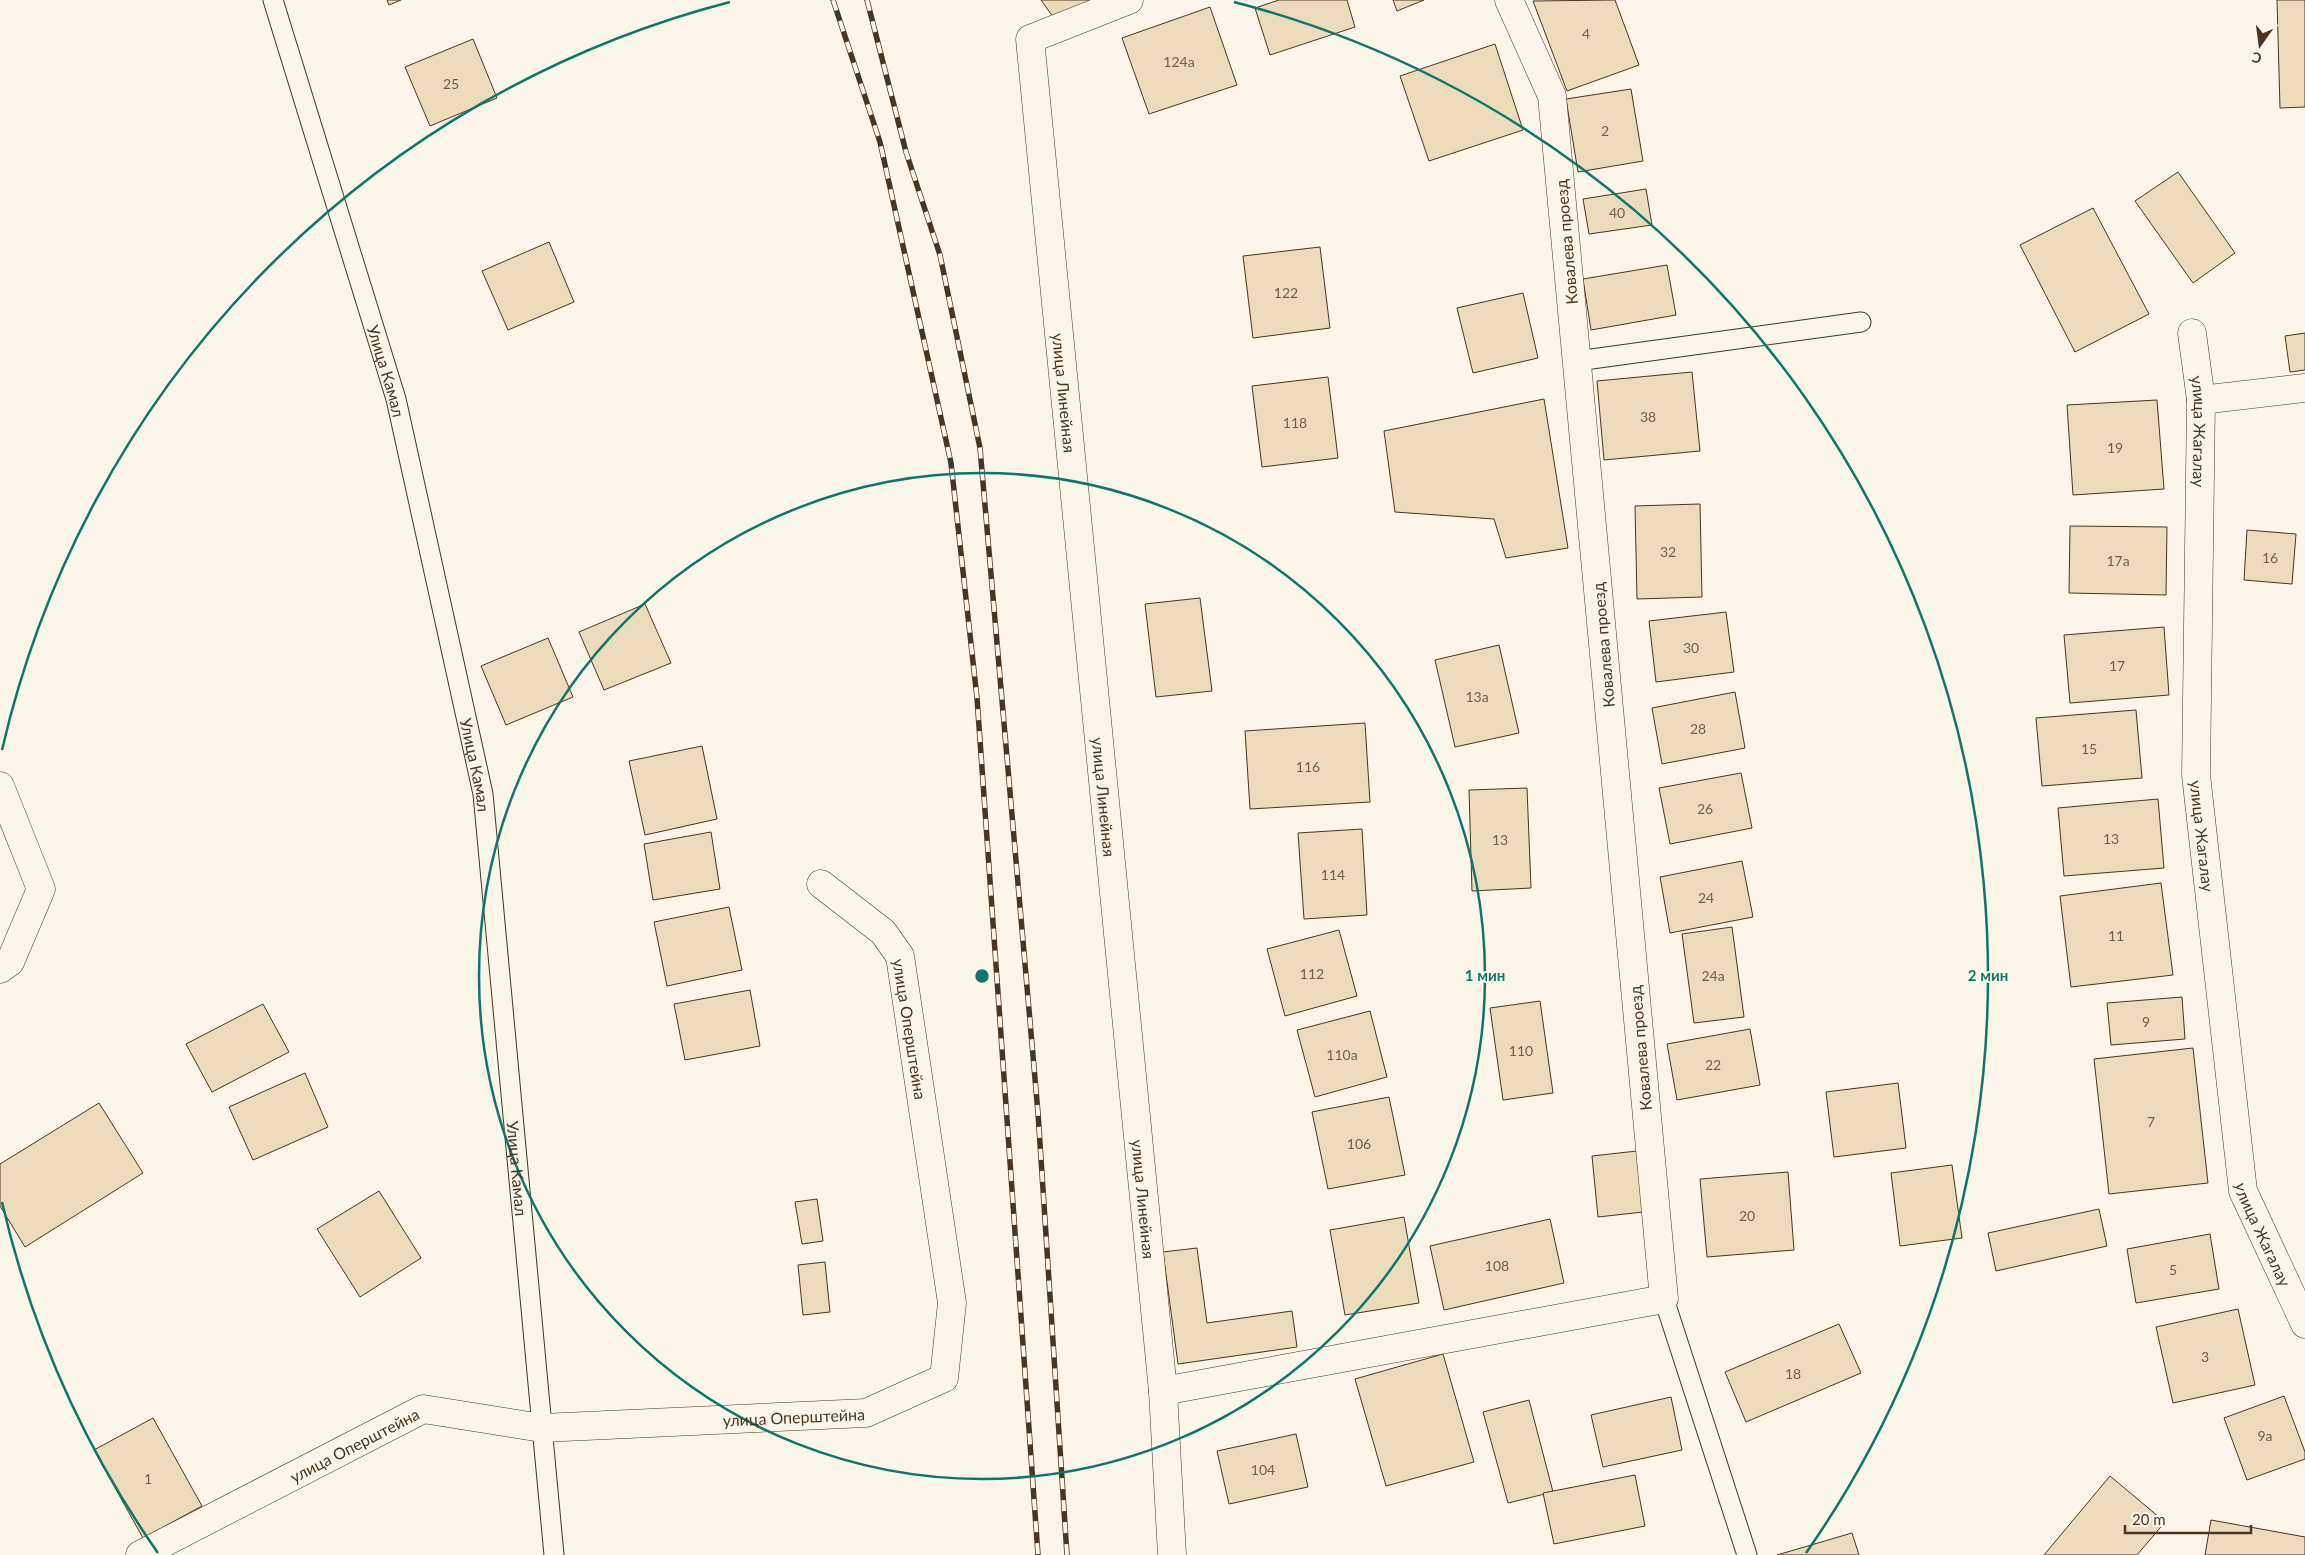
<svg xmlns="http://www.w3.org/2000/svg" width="2305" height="1555" font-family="Lato,sans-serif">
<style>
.building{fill:#ecdcbc;stroke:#4a3520}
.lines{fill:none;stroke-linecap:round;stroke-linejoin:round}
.lane-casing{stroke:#4a3520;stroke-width:21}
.street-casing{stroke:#4a3520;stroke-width:29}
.lane{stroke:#fbf6e9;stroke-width:19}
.street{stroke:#fbf6e9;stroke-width:28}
.rail-casing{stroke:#4a3520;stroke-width:5.5}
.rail{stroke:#fbf6e9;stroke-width:4;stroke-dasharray:11;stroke-linecap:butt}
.ring{fill:none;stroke:#0f766e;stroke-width:2.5}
.labels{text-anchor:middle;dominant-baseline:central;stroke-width:4;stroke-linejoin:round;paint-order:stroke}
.number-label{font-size:14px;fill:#725f47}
.street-label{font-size:16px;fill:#4a3520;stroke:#fbf6e9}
.centre{fill:#0f766e;stroke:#fbf6e9;stroke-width:2.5}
.ring-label{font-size:15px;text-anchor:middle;font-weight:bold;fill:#0f766e;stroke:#fbf6e9;stroke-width:4;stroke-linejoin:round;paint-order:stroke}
</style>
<rect width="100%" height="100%" fill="#fbf6e9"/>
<g class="building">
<path d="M387,0H401L389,5Z"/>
<path d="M1041,0H1093L1053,17Z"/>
<path d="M1279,0H1347L1355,27L1270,55L1255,8Z"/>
<path d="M1393,0H1424L1397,11Z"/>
<path d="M1615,0L1639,65L1567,91L1533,1Z"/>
<path d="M2277,0H2305V107L2280,108Z"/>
<path d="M1210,7L1237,85L1149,114L1122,38Z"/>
<path d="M473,39L497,98L430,126L405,67Z"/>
<path d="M1495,44L1523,130L1429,161L1400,76Z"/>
<path d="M1631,89L1643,161L1578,172L1566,99Z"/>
<path d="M2178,172L2235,253L2193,283L2135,201Z"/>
<path d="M1646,189L1652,225L1589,234L1583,199Z"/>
<path d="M2093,208L2149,314L2075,352L2020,245Z"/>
<path d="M549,242L574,302L508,330L482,271Z"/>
<path d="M1320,247L1330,328L1253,338L1243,256Z"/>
<path d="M1667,265L1676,315L1591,330L1583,279Z"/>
<path d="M1523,293L1538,358L1473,373L1457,308Z"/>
<path d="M2305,333V370L2290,372L2285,336Z"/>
<path d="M1692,372L1700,451L1604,460L1597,381Z"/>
<path d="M1328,377L1338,458L1262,467L1252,386Z"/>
<path d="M1544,399L1568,548L1506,558L1494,519L1395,512L1384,431Z"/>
<path d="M2157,400L2164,489L2073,495L2067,405Z"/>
<path d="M1700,504L1702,597L1637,599L1635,506Z"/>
<path d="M2070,526L2167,527L2166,595L2069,593Z"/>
<path d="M2247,530L2296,534L2292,584L2244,580Z"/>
<path d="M1200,598L1212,691L1156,697L1145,604Z"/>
<path d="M645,604L671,663L604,690L579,632Z"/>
<path d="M1726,612L1734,672L1656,682L1649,621Z"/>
<path d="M2164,627L2169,695L2070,703L2064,635Z"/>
<path d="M548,638L573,697L506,725L481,666Z"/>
<path d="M1499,645L1519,733L1455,747L1435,660Z"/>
<path d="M1735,692L1745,748L1662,764L1652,708Z"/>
<path d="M2136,710L2142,778L2042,786L2036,718Z"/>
<path d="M1365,723L1370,802L1250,809L1245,731Z"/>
<path d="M702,746L717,819L645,835L629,761Z"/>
<path d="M1741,773L1752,828L1670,844L1659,788Z"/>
<path d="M1527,788L1531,888L1472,891L1469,790Z"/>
<path d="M2158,799L2164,868L2064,876L2058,808Z"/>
<path d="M1362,829L1367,915L1304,919L1298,833Z"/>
<path d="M711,832L720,889L653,900L644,844Z"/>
<path d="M1742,861L1753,917L1670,933L1660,877Z"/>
<path d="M2161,883L2173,975L2071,987L2060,896Z"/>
<path d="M729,907L742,970L667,986L654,922Z"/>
<path d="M1732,927L1744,1017L1694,1023L1682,934Z"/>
<path d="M1339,930L1357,996L1285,1016L1267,949Z"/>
<path d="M750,990L760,1046L685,1060L674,1004Z"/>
<path d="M2182,997L2185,1039L2111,1045L2107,1003Z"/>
<path d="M1540,1001L1553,1093L1503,1100L1490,1008Z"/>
<path d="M263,1004L289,1052L212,1092L186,1044Z"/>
<path d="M1370,1011L1387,1077L1315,1097L1297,1030Z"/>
<path d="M1750,1029L1760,1085L1677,1100L1667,1044Z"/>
<path d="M2193,1048L2208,1183L2109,1194L2094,1059Z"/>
<path d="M305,1073L328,1127L253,1160L229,1107Z"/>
<path d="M1898,1083L1906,1148L1834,1157L1826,1092Z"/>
<path d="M1389,1097L1405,1175L1328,1189L1312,1112Z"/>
<path d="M99,1103L143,1173L25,1247L0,1206V1164Z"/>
<path d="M1637,1151L1643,1212L1598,1217L1592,1156Z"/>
<path d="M1952,1165L1962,1238L1900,1246L1891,1173Z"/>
<path d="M1788,1172L1794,1250L1707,1257L1700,1179Z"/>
<path d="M379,1191L421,1258L360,1297L317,1229Z"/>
<path d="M817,1199L823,1241L802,1244L795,1202Z"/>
<path d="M2099,1209L2107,1246L1996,1271L1988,1233Z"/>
<path d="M1404,1217L1419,1303L1345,1315L1330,1230Z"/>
<path d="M1550,1219L1564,1283L1444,1310L1430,1246Z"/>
<path d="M2210,1234L2219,1289L2136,1303L2127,1249Z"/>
<path d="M1197,1248L1207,1323L1292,1311L1297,1347L1178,1364L1163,1252Z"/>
<path d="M825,1262L830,1312L803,1315L798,1265Z"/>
<path d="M2238,1309L2255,1385L2173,1403L2156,1327Z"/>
<path d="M1839,1324L1861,1373L1746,1422L1725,1372Z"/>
<path d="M1443,1354L1474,1462L1386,1486L1355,1379Z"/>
<path d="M2284,1396L2305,1452V1459L2247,1480L2224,1418Z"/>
<path d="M1671,1397L1682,1450L1603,1467L1591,1415Z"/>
<path d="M1529,1400L1553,1492L1508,1503L1483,1412Z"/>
<path d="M153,1418L202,1506L143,1538L94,1450Z"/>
<path d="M1296,1434L1308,1487L1229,1504L1217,1451Z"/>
<path d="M1635,1475L1645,1526L1554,1544L1543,1493Z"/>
<path d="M2110,1476L2165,1522L2137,1555H2044Z"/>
<path d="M2211,1520L2305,1537V1555H2205Z"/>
<path d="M1852,1533L1859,1555H1777Z"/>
</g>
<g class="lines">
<g class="lane-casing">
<g id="lane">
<path id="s1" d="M273,0L396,399L483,794L554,1555"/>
<path d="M1577,361L1861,322"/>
<path d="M1664,1299L1747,1555"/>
</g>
</g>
<g class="street-casing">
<g id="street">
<path id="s2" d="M1129,0L1030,39L1163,1391L1172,1555"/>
<path id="s3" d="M2192,333L2201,400L2196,775L2243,1191L2305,1324"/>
<path d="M2201,400L2305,388"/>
<path d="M0,786L41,889L10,962L0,969"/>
<path d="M1163,1391L1664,1299L1552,96L1509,0"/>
<path id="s4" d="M140,1555L423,1409L542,1428L866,1413L944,1378L952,1303L900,956L883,932L821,884"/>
</g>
</g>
<use href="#lane" class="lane"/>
<use href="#street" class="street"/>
<g class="rail-casing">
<g id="rail">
<path d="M833,0L880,142L951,463L977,698L1038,1555"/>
<path d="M867,0L906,152L940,255L980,448L1038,1113L1067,1555"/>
</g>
</g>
<use href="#rail" class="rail"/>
</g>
<g class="ring">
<circle cx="982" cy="976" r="503"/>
<path d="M158 1553A1006 1006 0 0 1 2 1202M2 750A1006 1006 0 0 1 730 2M1234 2A1006 1006 0 0 1 1806 1553"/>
</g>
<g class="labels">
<g class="number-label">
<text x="1586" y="33">4</text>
<text x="1179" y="61">124а</text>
<text x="451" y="83">25</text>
<text x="1605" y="130">2</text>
<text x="1617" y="212">40</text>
<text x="1286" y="292">122</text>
<text x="1648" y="416">38</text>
<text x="1295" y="422">118</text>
<text x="2115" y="447">19</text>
<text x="1668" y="551">32</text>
<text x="2270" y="557">16</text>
<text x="2118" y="560">17а</text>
<text x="1691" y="647">30</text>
<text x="2117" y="665">17</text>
<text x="1477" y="696">13а</text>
<text x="1698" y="728">28</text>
<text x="2089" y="748">15</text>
<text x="1308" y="766">116</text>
<text x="1705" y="808">26</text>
<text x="2111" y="838">13</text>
<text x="1500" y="839">13</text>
<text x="1333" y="874">114</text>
<text x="1706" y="897">24</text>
<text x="2116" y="935">11</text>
<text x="1312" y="973">112</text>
<text x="1713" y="975">24а</text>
<text x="2146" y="1021">9</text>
<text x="1521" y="1050">110</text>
<text x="1342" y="1054">110а</text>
<text x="1713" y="1064">22</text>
<text x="2151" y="1121">7</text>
<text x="1359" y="1143">106</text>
<text x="1747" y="1215">20</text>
<text x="1497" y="1265">108</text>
<text x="2173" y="1269">5</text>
<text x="2205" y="1356">3</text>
<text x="1793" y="1373">18</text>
<text x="2265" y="1435">9а</text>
<text x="1263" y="1469">104</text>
<text x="148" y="1478">1</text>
</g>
<g class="street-label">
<text transform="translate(1566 242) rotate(-95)">Ковалева проезд</text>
<text stroke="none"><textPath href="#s1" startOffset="388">Улица Камал</textPath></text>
<text stroke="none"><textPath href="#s2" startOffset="462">улица Линейная</textPath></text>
<text stroke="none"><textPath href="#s3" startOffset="99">улица Жагалау</textPath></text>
<text transform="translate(1603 645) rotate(-95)">Ковалева проезд</text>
<text stroke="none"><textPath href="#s1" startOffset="792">Улица Камал</textPath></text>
<text stroke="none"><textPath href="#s2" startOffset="868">улица Линейная</textPath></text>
<text stroke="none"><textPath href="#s3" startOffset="504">улица Жагалау</textPath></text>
<text transform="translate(910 1029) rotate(81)">улица Оперштейна</text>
<text transform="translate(1640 1048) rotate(-95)">Ковалева проезд</text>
<text stroke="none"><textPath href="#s1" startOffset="1198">Улица Камал</textPath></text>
<text stroke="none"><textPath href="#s2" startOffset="1272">улица Линейная</textPath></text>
<text stroke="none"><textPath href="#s3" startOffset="909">улица Жагалау</textPath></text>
<text stroke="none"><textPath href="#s4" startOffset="691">улица Оперштейна</textPath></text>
<text stroke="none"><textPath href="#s4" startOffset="241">улица Оперштейна</textPath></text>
</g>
</g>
<circle cx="982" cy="976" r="8" class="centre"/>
<g class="ring-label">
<text x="1485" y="981">1 мин</text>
<text x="1988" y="981">2 мин</text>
</g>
<g transform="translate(2260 45) rotate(194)" stroke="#fbf6e9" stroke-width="4" paint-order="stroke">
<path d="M0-4L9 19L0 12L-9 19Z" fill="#4a3520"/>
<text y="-8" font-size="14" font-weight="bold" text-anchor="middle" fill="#4a3520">С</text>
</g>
<path d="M2125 1525v8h126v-8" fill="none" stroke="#4a3520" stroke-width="2.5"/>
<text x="2132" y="1525" font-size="15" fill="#4a3520" stroke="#fbf6e9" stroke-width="4" paint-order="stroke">20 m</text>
</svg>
